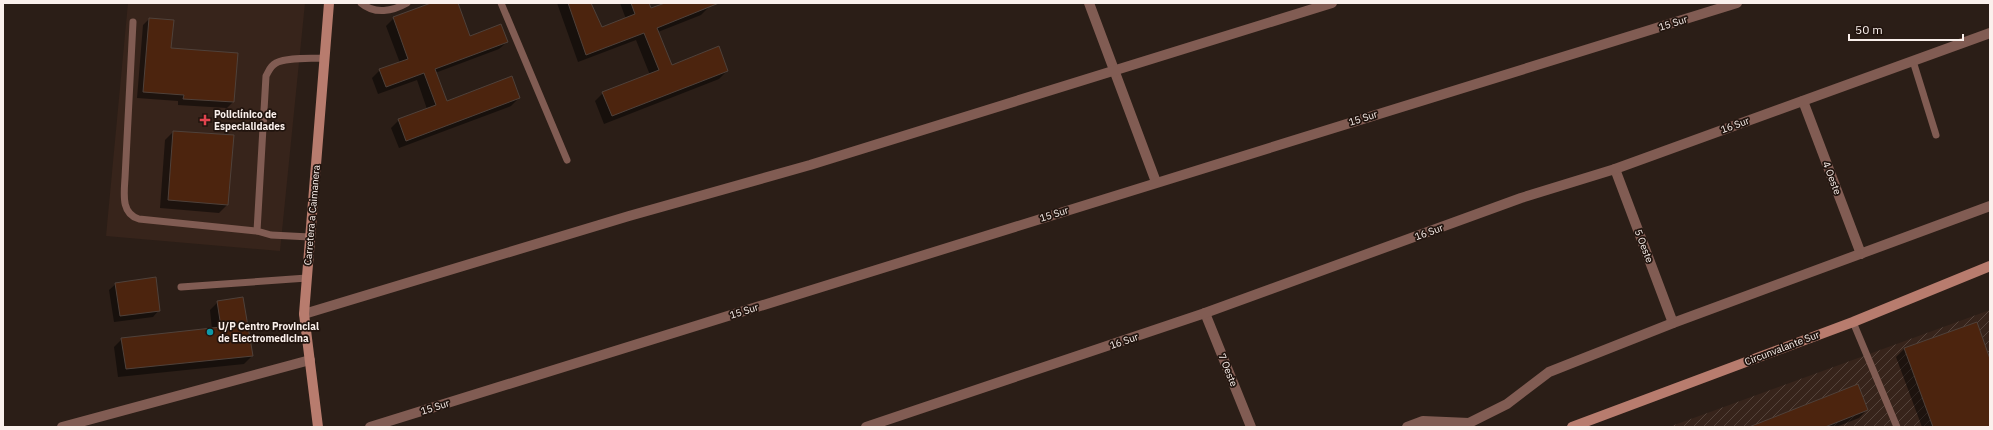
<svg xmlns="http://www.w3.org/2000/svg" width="1993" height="430" font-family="'IBM Plex Sans',sans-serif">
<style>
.industrial{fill:url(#industrial-furrows)}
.built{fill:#37241b}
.shadow{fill:#0007}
.building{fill:#4c240e;stroke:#4f413a}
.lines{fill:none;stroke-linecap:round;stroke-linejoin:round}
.service{stroke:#815c53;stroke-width:7}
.minor{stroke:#815c53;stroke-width:10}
.secondary{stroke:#b87c6e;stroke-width:10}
.health-dot{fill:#e0444e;stroke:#21140e;stroke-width:1.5}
.culture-dot{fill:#0f9aa8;stroke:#21140e;stroke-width:1.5}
.labels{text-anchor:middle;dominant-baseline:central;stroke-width:3.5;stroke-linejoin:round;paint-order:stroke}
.street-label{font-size:10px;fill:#faf0ec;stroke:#21140e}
.poi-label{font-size:10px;font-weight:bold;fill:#faf0ec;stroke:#21140e;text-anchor:start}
</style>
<defs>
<pattern id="industrial-furrows" width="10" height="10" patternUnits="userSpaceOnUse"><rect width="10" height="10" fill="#37241b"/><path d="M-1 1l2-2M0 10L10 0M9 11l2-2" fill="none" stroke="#55443c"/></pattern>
</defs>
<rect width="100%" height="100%" fill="#2b1e17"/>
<path class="industrial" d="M1990,310V427H1669Z"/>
<path class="built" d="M128,3H305L280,251L106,236Z"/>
<g class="shadow">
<path d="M433,3H457L469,37L507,42L499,49L435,73L446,102L519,98L511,106L399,148L391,128L399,120L427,109L417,80L378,94L372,78L380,70L400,63L386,26L394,18Z"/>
<path d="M557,3H590L601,28L626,19L620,3H647L650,10L667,3H707L709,7L701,15L658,32L671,66L727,71L719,79L604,124L595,101L603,93L650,75L636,40L578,62Z"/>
<path d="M149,19L170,49L237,54L233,102L227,108L178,105V101L137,98L143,25Z"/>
<path d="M173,132L227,205L219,213L160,208L165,140Z"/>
<path d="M116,284L159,310L153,317L114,322L109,290Z"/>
<path d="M218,302L252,356L244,364L118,377L114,347L122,339L212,329L210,310Z"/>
<path d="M1904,349L1990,362V427H1922L1896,357Z"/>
<path d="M1867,410L1859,418L1836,427H1749Z"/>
</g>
<g class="building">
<path d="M431,3H458L470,36L501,24L508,42L435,69L447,101L512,76L520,98L406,141L398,119L436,105L424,73L386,87L379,69L408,59L393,17Z"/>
<path d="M568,3H591L602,27L635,14L631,3H649L651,8L665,3H719L657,28L672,65L719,46L728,71L612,116L602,92L659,70L644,33L586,55Z"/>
<path d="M149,18L174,20L171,48L238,53L234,102L183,99L184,95L143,92Z"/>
<path d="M173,131L234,135L228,205L168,200Z"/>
<path d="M156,277L160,311L120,316L115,283Z"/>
<path d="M243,297L253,356L126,369L121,338L221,327L217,301Z"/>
<path d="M1977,322L1990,359V427H1933L1904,348Z"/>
<path d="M1858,384L1868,410L1825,427H1749Z"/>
</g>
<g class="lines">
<g class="service">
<path d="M361,3C375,15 393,11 407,3"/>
<path d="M501,3L567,160"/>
<path d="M133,22L125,178C124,194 121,214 139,219L257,231"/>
<path d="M1913,61L1936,135"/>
<path d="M310,237L271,235L257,231L266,76C269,71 270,66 276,63C289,57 310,59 324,58"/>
<path d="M181,287L307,278"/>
<path d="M1853,322L1897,427"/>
</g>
<g class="minor">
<path d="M1089,3L1156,182"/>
<path d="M1803,101L1861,254"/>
<path d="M1615,169L1673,323"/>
<path d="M1205,313L1251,427"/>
<path d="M304,314L629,216L810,165L1332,3"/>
<path d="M62,427L310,360"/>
<path d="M370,427L1737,3"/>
<path d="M866,427L1205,313L1521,198L1615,169L1990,33"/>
<path d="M1407,427L1423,421L1469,423L1507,404L1549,372L1673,323L1990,206"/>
</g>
<g class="secondary">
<path d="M318,427L304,314L329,3"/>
<path d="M1572,427L1853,322L1990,266"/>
</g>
</g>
<path class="health-dot" d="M203 114h4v4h4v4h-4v4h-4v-4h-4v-4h4z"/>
<circle class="culture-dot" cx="210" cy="332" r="4"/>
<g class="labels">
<g class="street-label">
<text transform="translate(1673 23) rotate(-17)">15 Sur</text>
<text transform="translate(1363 118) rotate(-17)">15 Sur</text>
<text transform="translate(1735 125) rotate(-20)">16 Sur</text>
<text transform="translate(1832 178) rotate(69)">4 Oeste</text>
<text transform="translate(1054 214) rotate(-17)">15 Sur</text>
<text transform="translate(312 215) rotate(-85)">Carretera a Caimanera</text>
<text transform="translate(1429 232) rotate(-20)">16 Sur</text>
<text transform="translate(1644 246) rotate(69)">5 Oeste</text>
<text transform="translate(744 311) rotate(-17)">15 Sur</text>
<text transform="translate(1124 341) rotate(-19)">16 Sur</text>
<text transform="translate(1782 348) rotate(-21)">Circunvalante Sur</text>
<text transform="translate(1228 370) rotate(68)">7 Oeste</text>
<text transform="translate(435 407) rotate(-17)">15 Sur</text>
</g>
<g class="poi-label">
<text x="214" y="114">Policlínico de<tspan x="214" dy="12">Especialidades</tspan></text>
<text x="218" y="326">U/P Centro Provincial<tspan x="218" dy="12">de Electromedicina</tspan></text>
</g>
</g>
<rect width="1993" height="430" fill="none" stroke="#faf0ec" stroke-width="8"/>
<path d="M1849 34v6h114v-6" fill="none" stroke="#faf0ec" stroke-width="2"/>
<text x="1855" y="34" font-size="12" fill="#faf0ec" stroke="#21140e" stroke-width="3" paint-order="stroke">50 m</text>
</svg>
